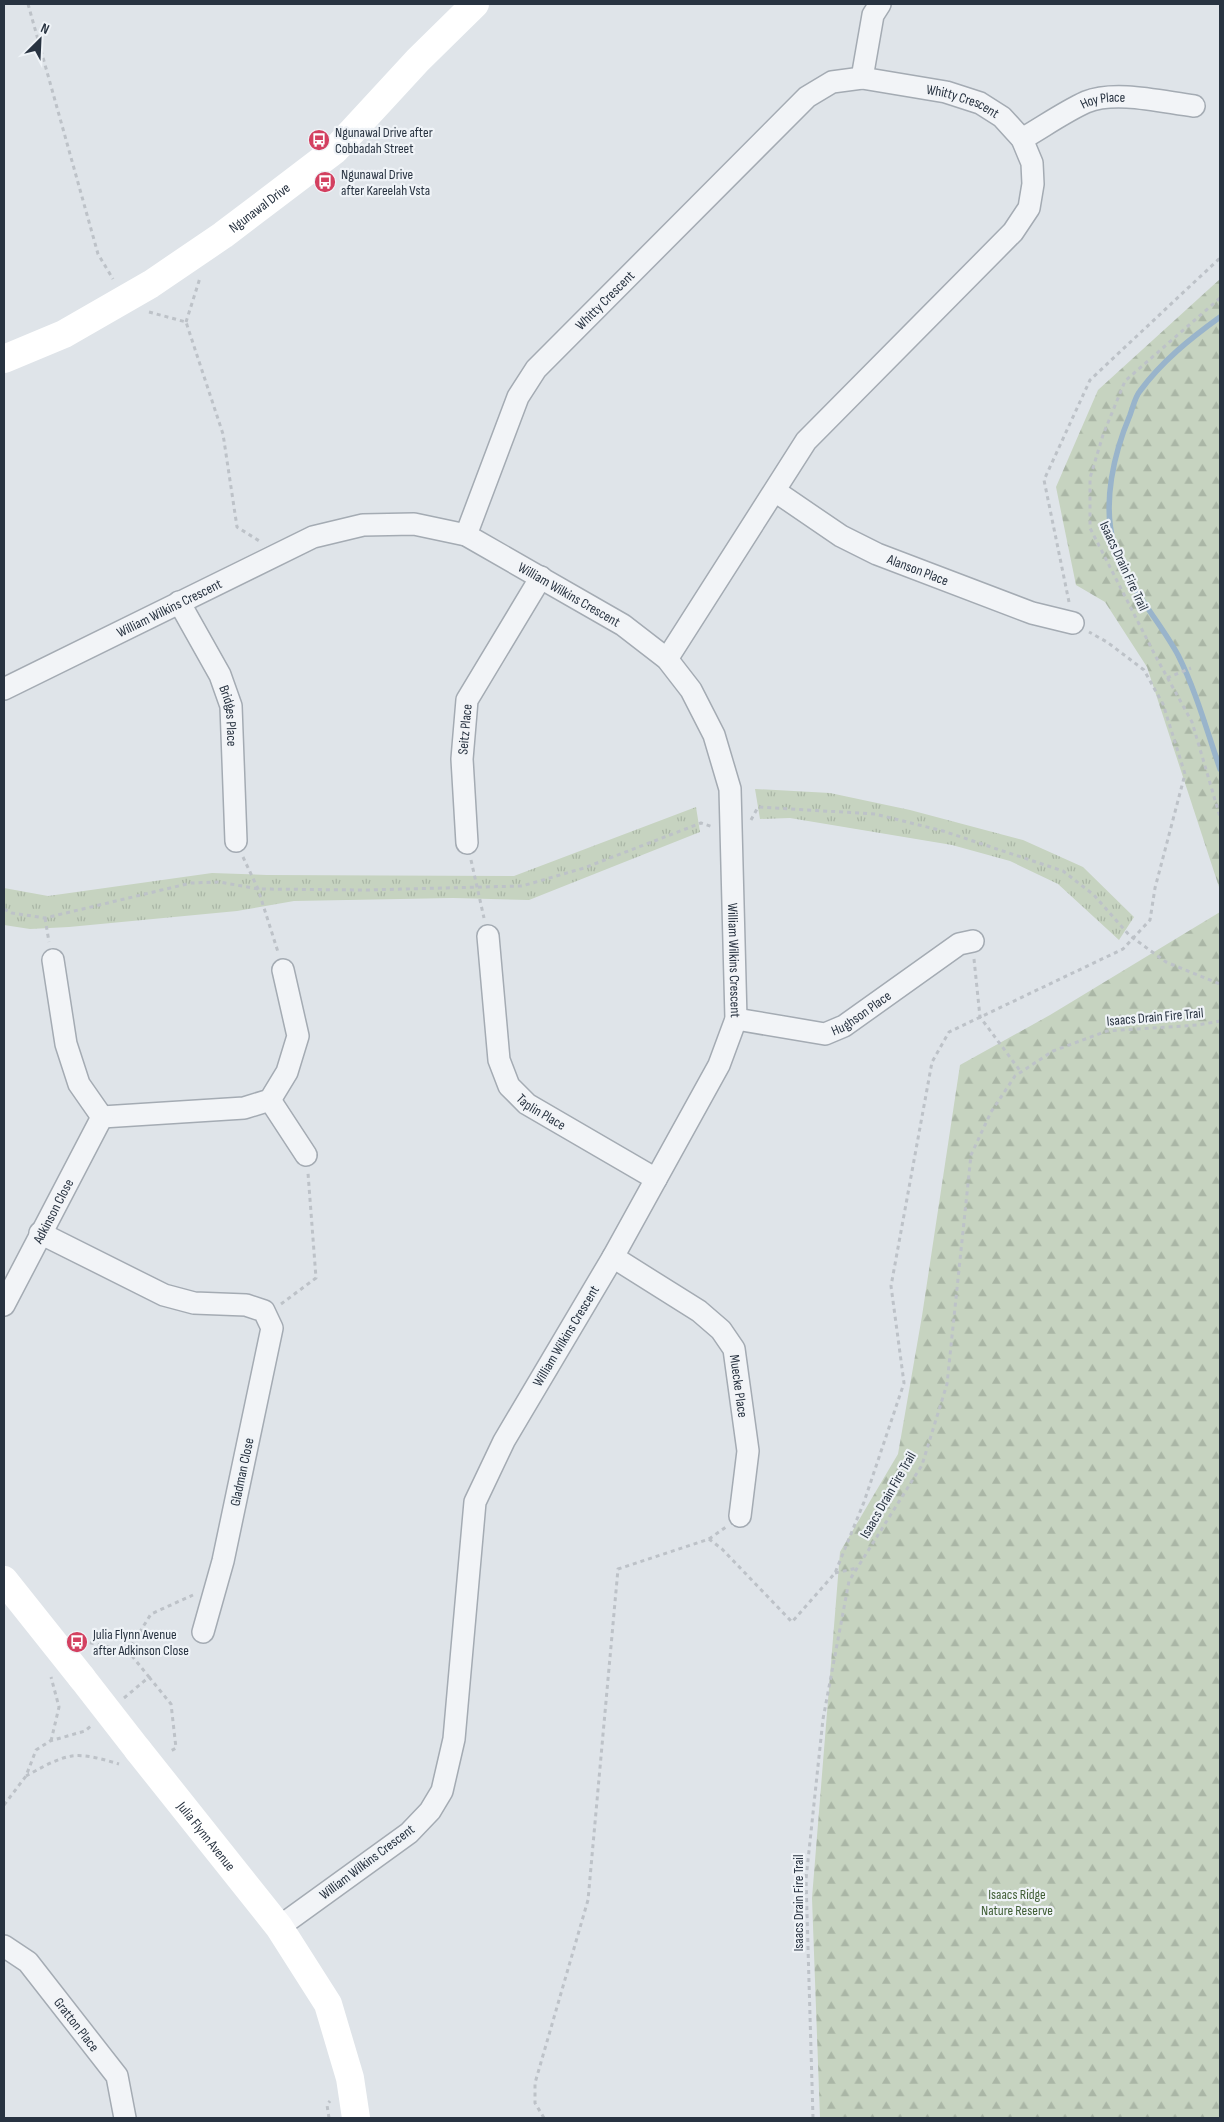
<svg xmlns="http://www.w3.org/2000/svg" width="1224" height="2122" font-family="'Sofia Sans Condensed',sans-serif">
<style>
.grass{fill:url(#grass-tufts)}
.forest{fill:url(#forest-firs)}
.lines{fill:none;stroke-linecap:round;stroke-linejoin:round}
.stream{stroke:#99b4cb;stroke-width:5.5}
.street-casing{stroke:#a4abb3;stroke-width:24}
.path{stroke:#bdc2c8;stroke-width:3;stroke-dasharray:4 4;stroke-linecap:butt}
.street{stroke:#f2f4f7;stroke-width:21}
.secondary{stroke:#fff;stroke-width:28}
.secondary-bridge{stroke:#fff;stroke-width:28}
.labels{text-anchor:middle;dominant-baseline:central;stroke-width:4.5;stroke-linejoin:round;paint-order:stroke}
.street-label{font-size:14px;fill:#283341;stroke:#eff3f7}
.poi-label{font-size:14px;fill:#283341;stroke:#eff3f7;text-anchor:start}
.park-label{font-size:14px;fill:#3f5d34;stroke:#eff3f7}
</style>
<defs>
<pattern id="grass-tufts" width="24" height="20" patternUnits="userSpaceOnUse" patternTransform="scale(1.25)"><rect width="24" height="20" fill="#c6d3c0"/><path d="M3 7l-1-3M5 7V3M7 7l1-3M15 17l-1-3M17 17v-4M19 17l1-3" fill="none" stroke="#aab6a6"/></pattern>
<pattern id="forest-firs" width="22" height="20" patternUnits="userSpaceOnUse" patternTransform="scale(1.25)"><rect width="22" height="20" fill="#c6d3c0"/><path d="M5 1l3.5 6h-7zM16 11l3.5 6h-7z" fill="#aab6a6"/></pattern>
</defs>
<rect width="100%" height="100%" fill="#dfe4e9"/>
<g class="grass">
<path d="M755,789L830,793L910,810L1023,840L1083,867L1134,917L1119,940L1058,884L1010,861L952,845L790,818L760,819Z"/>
<path d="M696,807L700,832L529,900L453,898L294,901L237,911L69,927L30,929L4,925V888L48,896L212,873L267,875L514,876Z"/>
</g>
<g class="forest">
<path d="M1220,279V890L1147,667L1105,602L1076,585L1056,487L1098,390Z"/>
<path d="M1220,912V2118H820L812,1898L840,1552L898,1454L922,1316L960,1065L1050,1015Z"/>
</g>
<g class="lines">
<path class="stream" d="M1220,317C1191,338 1162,361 1140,391C1135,397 1133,407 1130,415C1114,453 1102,503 1114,544C1126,586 1158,618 1178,655C1196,691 1207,731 1220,769"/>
<g class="street-casing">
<g id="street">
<path d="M862,78L873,15L880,4"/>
<path id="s1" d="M1022,139C1043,127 1064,112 1086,102C1116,90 1162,102 1194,106"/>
<path id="s2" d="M775,491L841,536L877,554L1032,613L1073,623"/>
<path id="s3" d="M466,535L518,397L536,369L807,97L832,82L862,78L946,92L980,103L1002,117L1022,139L1032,163L1033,184L1029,208L1013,232L806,441L667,659"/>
<path id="s4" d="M179,602L220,675L231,706L236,841"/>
<path id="s5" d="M4,689L313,537L363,525L414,524L466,535L623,625L667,659L691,690L714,735L730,789L736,1019L719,1065L613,1257L504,1441L475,1502L454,1739L442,1791L430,1811L409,1833L279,1927"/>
<path id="s6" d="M467,843L462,759L467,700L541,577"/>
<path id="s7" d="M488,936L499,1060L509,1086L527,1104L656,1179"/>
<path d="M53,960L66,1044L79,1084L102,1117L244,1108L270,1100L287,1072L298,1036L283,970"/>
<path id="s8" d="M736,1019L825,1034L844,1026L959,944L973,941"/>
<path d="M270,1100L306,1155"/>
<path d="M40,1233L164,1295L194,1303L246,1305L264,1311L272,1328L223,1561L203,1632"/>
<path id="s9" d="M613,1257L699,1311L721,1330L734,1349L748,1451L740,1516"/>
<path id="s10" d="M4,1305L102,1117"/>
<path id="s11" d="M4,1946L28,1962L117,2076L125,2118"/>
</g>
</g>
<g class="path">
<path d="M28,4L98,254L113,279"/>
<path d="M1220,298L1125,381L1103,435L1090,478V528L1156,657L1192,722L1220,817"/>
<path d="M149,312L186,322L223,434L237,527L261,542"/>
<path d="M186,322L200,278"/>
<path d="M1069,602L1044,480L1090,380L1220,258"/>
<path d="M1167,678L1191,668"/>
<path d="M751,820L758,807L875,814L943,831L1063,871L1094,895L1129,935L1166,962L1220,984"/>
<path d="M243,857L258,889L278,952"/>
<path d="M471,860L484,918"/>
<path d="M4,909L12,913L45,918L191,883L220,882L258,889L366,890L522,886L584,868L701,823L713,827"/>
<path d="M45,918L49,942"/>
<path d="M974,959L980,1017L1021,1072"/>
<path d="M281,1304L316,1278L308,1173"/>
<path d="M709,1539L726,1527"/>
<path d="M835,1573L857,1568"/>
<path d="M82,1641L128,1651"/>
<path d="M149,1677L171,1704L176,1748L169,1752"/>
<path d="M124,1698L149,1677L128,1651L151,1614L193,1595"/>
<path d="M51,1741L59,1707L51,1677"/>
<path d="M26,1776C39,1769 57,1758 72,1756C87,1754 105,1760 119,1764"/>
<path d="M4,1805L26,1776L36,1750L50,1741L85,1731L91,1726"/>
<path d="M329,2118L327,2105L330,2101"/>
<path d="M544,2118L535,2103V2083L588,1900L618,1569L709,1539L722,1549L792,1622L835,1573L864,1502L904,1383L891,1286L932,1062L949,1032L1123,949L1150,920L1155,888L1185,774L1163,704L1144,670L1107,642L1089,632"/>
<path d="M813,2118L806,1879L823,1719L849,1581L922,1465L947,1384L971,1155L991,1112L1015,1076L1053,1051L1107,1031L1198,1025L1220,1021"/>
</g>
<use href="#street" class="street"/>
<g class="secondary">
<path id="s12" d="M4,359L64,334L151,284L223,235L335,150L418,60L475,4"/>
<path d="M4,1580L82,1678"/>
<path id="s13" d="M138,1750L279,1927L328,2004L350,2078L356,2118"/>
</g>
<path class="secondary-bridge" d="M82,1678L138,1750"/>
</g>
<defs>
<g id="bus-disc" transform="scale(1.125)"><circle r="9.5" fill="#d34060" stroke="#eff3f7"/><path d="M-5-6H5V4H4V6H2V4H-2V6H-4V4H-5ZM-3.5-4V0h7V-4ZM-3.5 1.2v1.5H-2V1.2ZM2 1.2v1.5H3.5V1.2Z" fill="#fff"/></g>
</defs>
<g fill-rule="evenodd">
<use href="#bus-disc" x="319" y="140"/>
<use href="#bus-disc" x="325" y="182"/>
<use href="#bus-disc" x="77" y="1642"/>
</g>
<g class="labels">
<g class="street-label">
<text stroke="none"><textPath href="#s3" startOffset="728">Whitty Crescent</textPath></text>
<text stroke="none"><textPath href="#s1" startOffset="91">Hoy Place</textPath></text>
<text stroke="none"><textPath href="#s12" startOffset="298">Ngunawal Drive</textPath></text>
<text stroke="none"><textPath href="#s3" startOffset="278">Whitty Crescent</textPath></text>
<text transform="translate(1124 566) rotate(65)">Isaacs Drain Fire Trail</text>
<text stroke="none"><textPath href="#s2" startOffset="164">Alanson Place</textPath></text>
<text stroke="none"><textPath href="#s5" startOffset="619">William Wilkins Crescent</textPath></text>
<text stroke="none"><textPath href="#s5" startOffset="184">William Wilkins Crescent</textPath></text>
<text stroke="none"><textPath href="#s4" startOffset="126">Bridges Place</textPath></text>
<text stroke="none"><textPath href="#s6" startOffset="114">Seitz Place</textPath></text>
<text stroke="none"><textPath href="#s5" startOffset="1054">William Wilkins Crescent</textPath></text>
<text stroke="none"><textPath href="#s8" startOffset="132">Hughson Place</textPath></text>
<text transform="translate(1155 1017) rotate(-5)">Isaacs Drain Fire Trail</text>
<text stroke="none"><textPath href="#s7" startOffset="194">Taplin Place</textPath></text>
<text stroke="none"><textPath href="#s10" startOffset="106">Adkinson Close</textPath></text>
<text transform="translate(566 1336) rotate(-59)">William Wilkins Crescent</text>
<text stroke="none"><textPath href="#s9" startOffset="191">Muecke Place</textPath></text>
<text transform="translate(242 1472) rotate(-78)">Gladman Close</text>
<text transform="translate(888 1495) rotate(-60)">Isaacs Drain Fire Trail</text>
<text stroke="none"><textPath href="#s13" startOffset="110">Julia Flynn Avenue</textPath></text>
<text transform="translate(367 1862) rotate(-37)">William Wilkins Crescent</text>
<text transform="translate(798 1903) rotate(-90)">Isaacs Drain Fire Trail</text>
<text stroke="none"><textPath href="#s11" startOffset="108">Gratton Place</textPath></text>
</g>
<g class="poi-label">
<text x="335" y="132">Ngunawal Drive after<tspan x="335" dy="16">Cobbadah Street</tspan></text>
<text x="341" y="174">Ngunawal Drive<tspan x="341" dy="16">after Kareelah Vsta</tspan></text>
<text x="93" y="1634">Julia Flynn Avenue<tspan x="93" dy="16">after Adkinson Close</tspan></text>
</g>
<g class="park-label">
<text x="1017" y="1894">Isaacs Ridge<tspan x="1017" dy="16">Nature Reserve</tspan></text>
</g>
</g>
<rect width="1224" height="2122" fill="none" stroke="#283341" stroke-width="10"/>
<g transform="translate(40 40) rotate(24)" stroke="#eff3f7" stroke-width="4" paint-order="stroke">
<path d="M0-4L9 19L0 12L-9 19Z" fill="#283341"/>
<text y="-8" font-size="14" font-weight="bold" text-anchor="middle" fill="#283341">N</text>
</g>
</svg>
